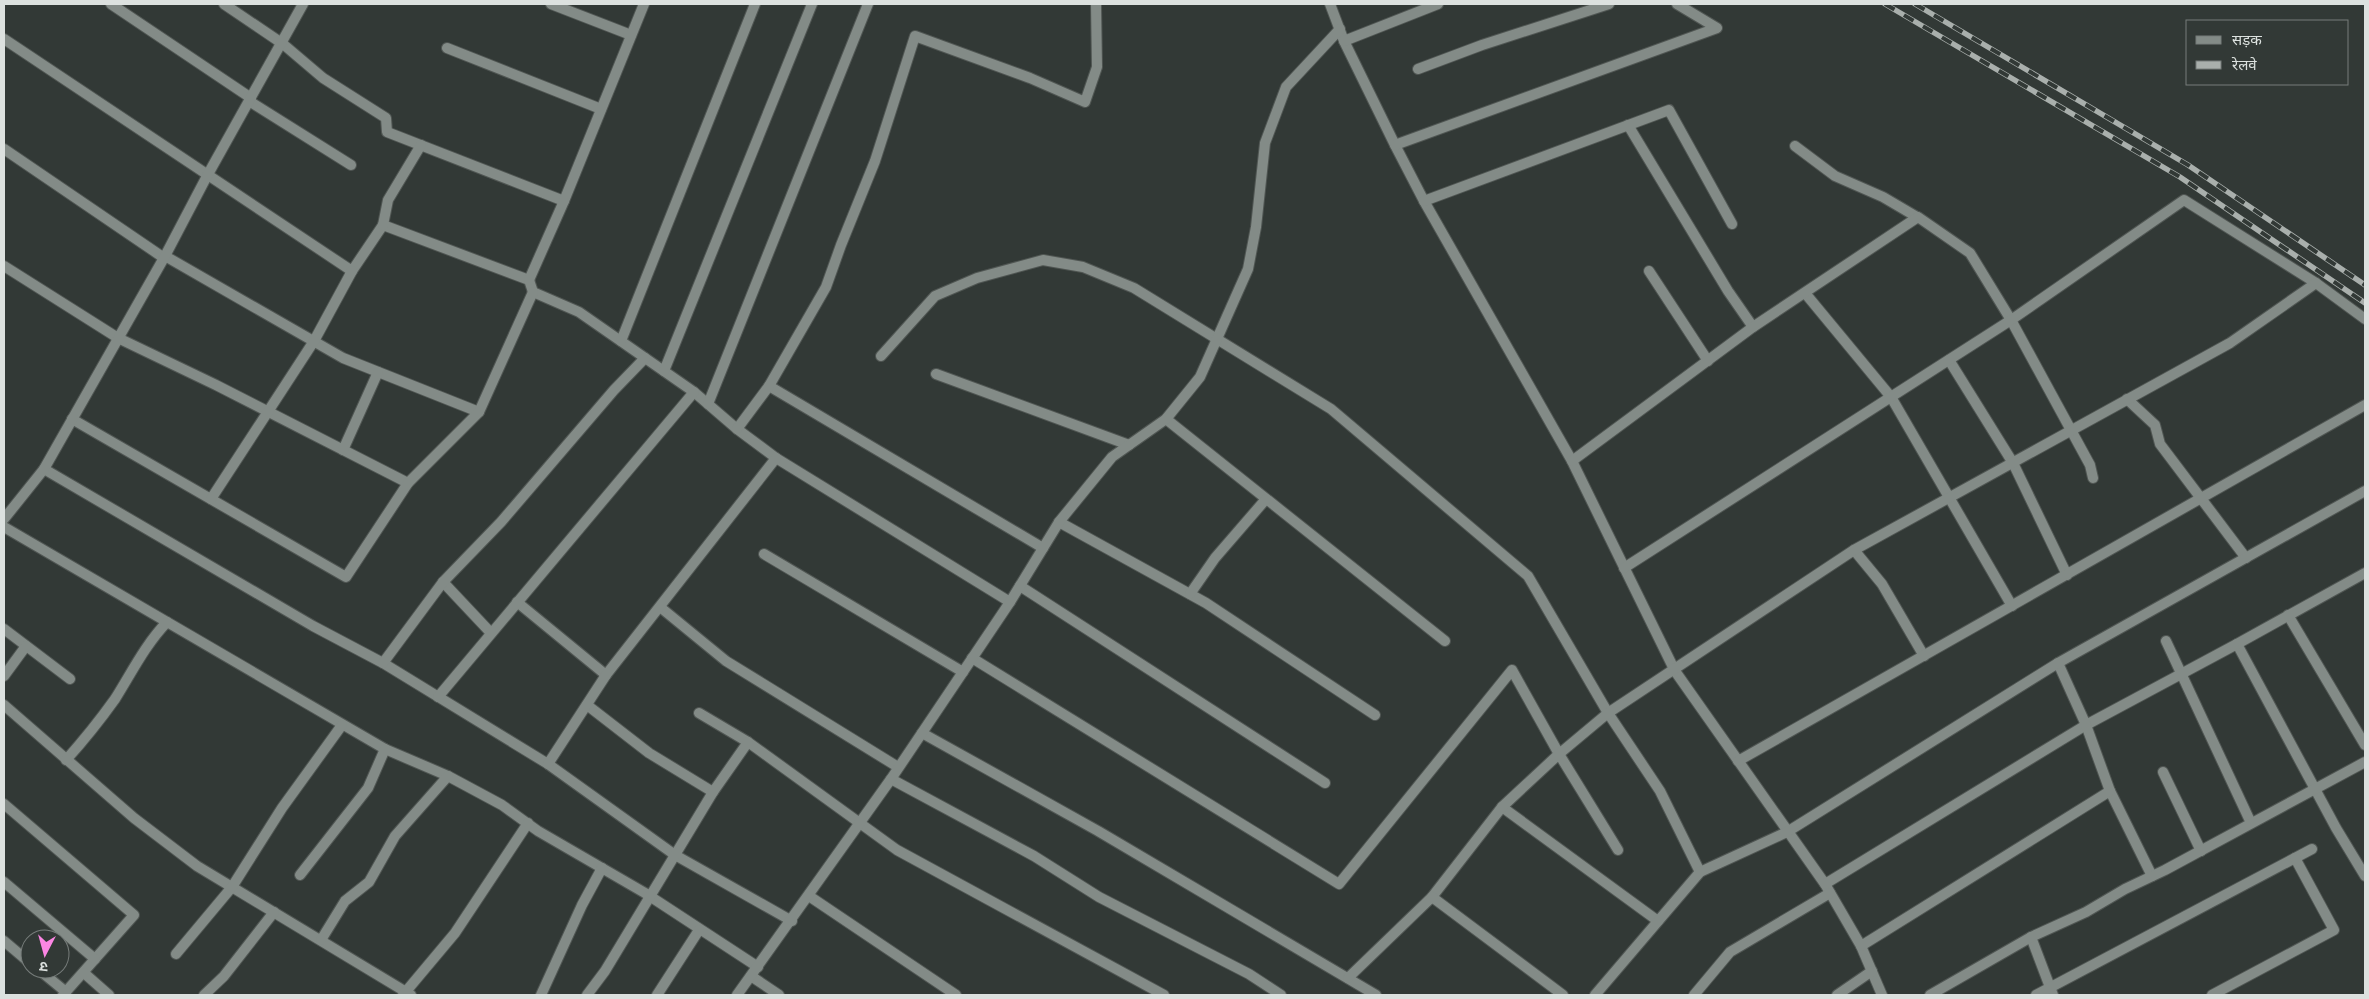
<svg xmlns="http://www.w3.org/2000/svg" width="2369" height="999" font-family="Rubik,'Noto Sans Devanagari',sans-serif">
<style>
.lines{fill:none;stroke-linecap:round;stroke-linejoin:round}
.minor-casing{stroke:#505653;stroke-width:12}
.minor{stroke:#838b87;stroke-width:10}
.rail-casing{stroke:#a9afac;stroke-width:5.5}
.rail{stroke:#323936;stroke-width:4;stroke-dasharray:11;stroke-linecap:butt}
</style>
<rect width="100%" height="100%" fill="#323936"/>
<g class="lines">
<g class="minor-casing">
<g id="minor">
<path d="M111,4L251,98"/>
<path d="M224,4L283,44L323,78L386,118L387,132L564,201"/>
<path d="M551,4L631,35"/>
<path d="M1330,4L1344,41L1395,145L1424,201L1572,461L1675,671L1825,884L1861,946L1882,995"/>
<path d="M4,39L352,271L383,225L529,280L533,292L579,312L694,392L737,429L776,458L1010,602"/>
<path d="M1344,41L1438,4"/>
<path d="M447,48L601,109"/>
<path d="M1418,69L1482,45L1609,4"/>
<path d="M249,101L351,165"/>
<path d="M1628,125L1728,291L1753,327"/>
<path d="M1395,145L1717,28L1677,4"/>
<path d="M1795,146L1835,176L1883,197L1917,217"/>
<path d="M4,149L164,258"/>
<path d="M1424,201L1669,110L1732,224"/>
<path d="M383,225L388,200L421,145"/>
<path d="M165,256L343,358L479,412"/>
<path d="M4,266L118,338L216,385L408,483"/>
<path d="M1649,271L1708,361"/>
<path d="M529,280L564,201L644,4"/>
<path d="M1805,293L1891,397L2012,606"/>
<path d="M621,341L755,4"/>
<path d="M881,356L935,296L977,278L1043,260L1083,267L1134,288L1331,409L1528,576L1608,713L1660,791L1700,872"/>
<path d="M1949,360L2013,463L2067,575"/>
<path d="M664,371L812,4"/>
<path d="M936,374L1129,445"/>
<path d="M769,386L1043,548"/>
<path d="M2127,399L2155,425L2160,444L2246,558"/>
<path d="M708,404L868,4"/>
<path d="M72,419L346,577L408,483L479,412L533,292"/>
<path d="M1166,419L1445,641"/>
<path d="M737,429L769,386L826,287L841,245L875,161L915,36L1030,78L1085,102L1097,67L1096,4"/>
<path d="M343,450L378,372"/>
<path d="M1572,461L1753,327L1918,217L1970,253L2011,320L2090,465L2093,478"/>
<path d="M44,469L313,626L383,663L548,764L675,855L792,921"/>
<path d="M211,499L314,341L352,271"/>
<path d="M4,519L44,469L165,256L207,176L303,4"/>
<path d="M1059,522L1206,603L1375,715"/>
<path d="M4,527L385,749L448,776L502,805L538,831L645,893L758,967"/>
<path d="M1854,550L1882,584L1924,656"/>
<path d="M764,554L963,672"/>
<path d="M1624,568L2011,320L2184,200L2316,283L2365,319"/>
<path d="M443,582L491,633"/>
<path d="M1020,586L1325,783"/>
<path d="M1190,594L1215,558L1266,499"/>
<path d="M517,602L606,675"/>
<path d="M660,607L726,661L898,767"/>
<path d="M2288,615L2365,745"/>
<path d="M4,629L70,679"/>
<path d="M2166,641L2251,823"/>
<path d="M2237,644L2336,828L2365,876"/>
<path d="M972,658L1339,884L1512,670L1559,754L1618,850"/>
<path d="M383,663L443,582L501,522L614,390L645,358"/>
<path d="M4,676L26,646"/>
<path d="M438,697L694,392"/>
<path d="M4,705L134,818L197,866L411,995"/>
<path d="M587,705L649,753L713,792"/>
<path d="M699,713L748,742L897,850L1164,995"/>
<path d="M922,733L1098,831L1376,995"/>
<path d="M66,760C84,740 100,720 115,699C132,672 145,645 167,622"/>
<path d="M1738,761L2365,405"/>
<path d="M548,764L606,675L776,458"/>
<path d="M2163,772L2201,851"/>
<path d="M891,779L1034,856L1099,897L1249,974L1281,995"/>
<path d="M2110,791L2152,876"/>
<path d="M4,804L134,915L63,995"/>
<path d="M1502,807L1658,921"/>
<path d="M300,875L368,788L385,749"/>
<path d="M4,882L95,959"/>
<path d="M1825,884L2086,725L2237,644L2365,573"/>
<path d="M809,896L956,995"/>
<path d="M1432,897L1502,807L1559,754L1608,713L1854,550L2230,343L2316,283"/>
<path d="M2031,937L2053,995"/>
<path d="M321,940L345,901L369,882L395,836L448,776"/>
<path d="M4,941L30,963"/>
<path d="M1861,946L2110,791L2086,725L2058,663"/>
<path d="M176,954L232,887L282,808L342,725"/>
<path d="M38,969L66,992"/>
<path d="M84,973L109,995"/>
<path d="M751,976L779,995"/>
<path d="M1348,978L1432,897L1563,995"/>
<path d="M204,995L224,976L274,912"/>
<path d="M403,995L455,933L528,823"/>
<path d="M541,995L582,905L602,868"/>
<path d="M587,995L605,971L713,792L748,742"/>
<path d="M657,995L699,930"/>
<path d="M737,995L891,779L1010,602L1059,522L1112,457L1166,419L1200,377L1248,269L1256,227L1265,143L1286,87L1340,29"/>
<path d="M1595,995L1700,872L1787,832L2058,663L2365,491"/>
<path d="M1694,995L1730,952L1830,893"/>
<path d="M1837,995L1872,971"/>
<path d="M1930,995L2031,937L2086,912L2125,889L2165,870L2365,762"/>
<path d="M2036,995L2312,849"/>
<path d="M2212,995L2334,930L2295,858"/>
</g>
</g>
<use href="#minor" class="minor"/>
<g class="rail-casing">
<g id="rail">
<path d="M1885,4L2180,177L2365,303"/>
<path d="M1915,4L2188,165L2365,285"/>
</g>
</g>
<use href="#rail" class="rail"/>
</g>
<rect width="2369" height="999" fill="none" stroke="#dce1df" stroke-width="10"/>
<rect x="2186" y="20" width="162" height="65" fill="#323936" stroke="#767c7a"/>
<rect x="2196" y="36" width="25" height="8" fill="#838b87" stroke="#767c7a"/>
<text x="2232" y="45" font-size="15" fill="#dce1df">सड़क</text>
<rect x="2196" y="61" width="25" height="8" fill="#a9afac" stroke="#767c7a"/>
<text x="2232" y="70" font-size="15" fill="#dce1df">रेलवे</text>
<g transform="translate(45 954) rotate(186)"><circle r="24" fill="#323936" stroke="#767c7a"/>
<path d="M0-4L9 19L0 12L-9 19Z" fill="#fc86e4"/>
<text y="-8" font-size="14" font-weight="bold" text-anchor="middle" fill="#dce1df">उ</text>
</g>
</svg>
